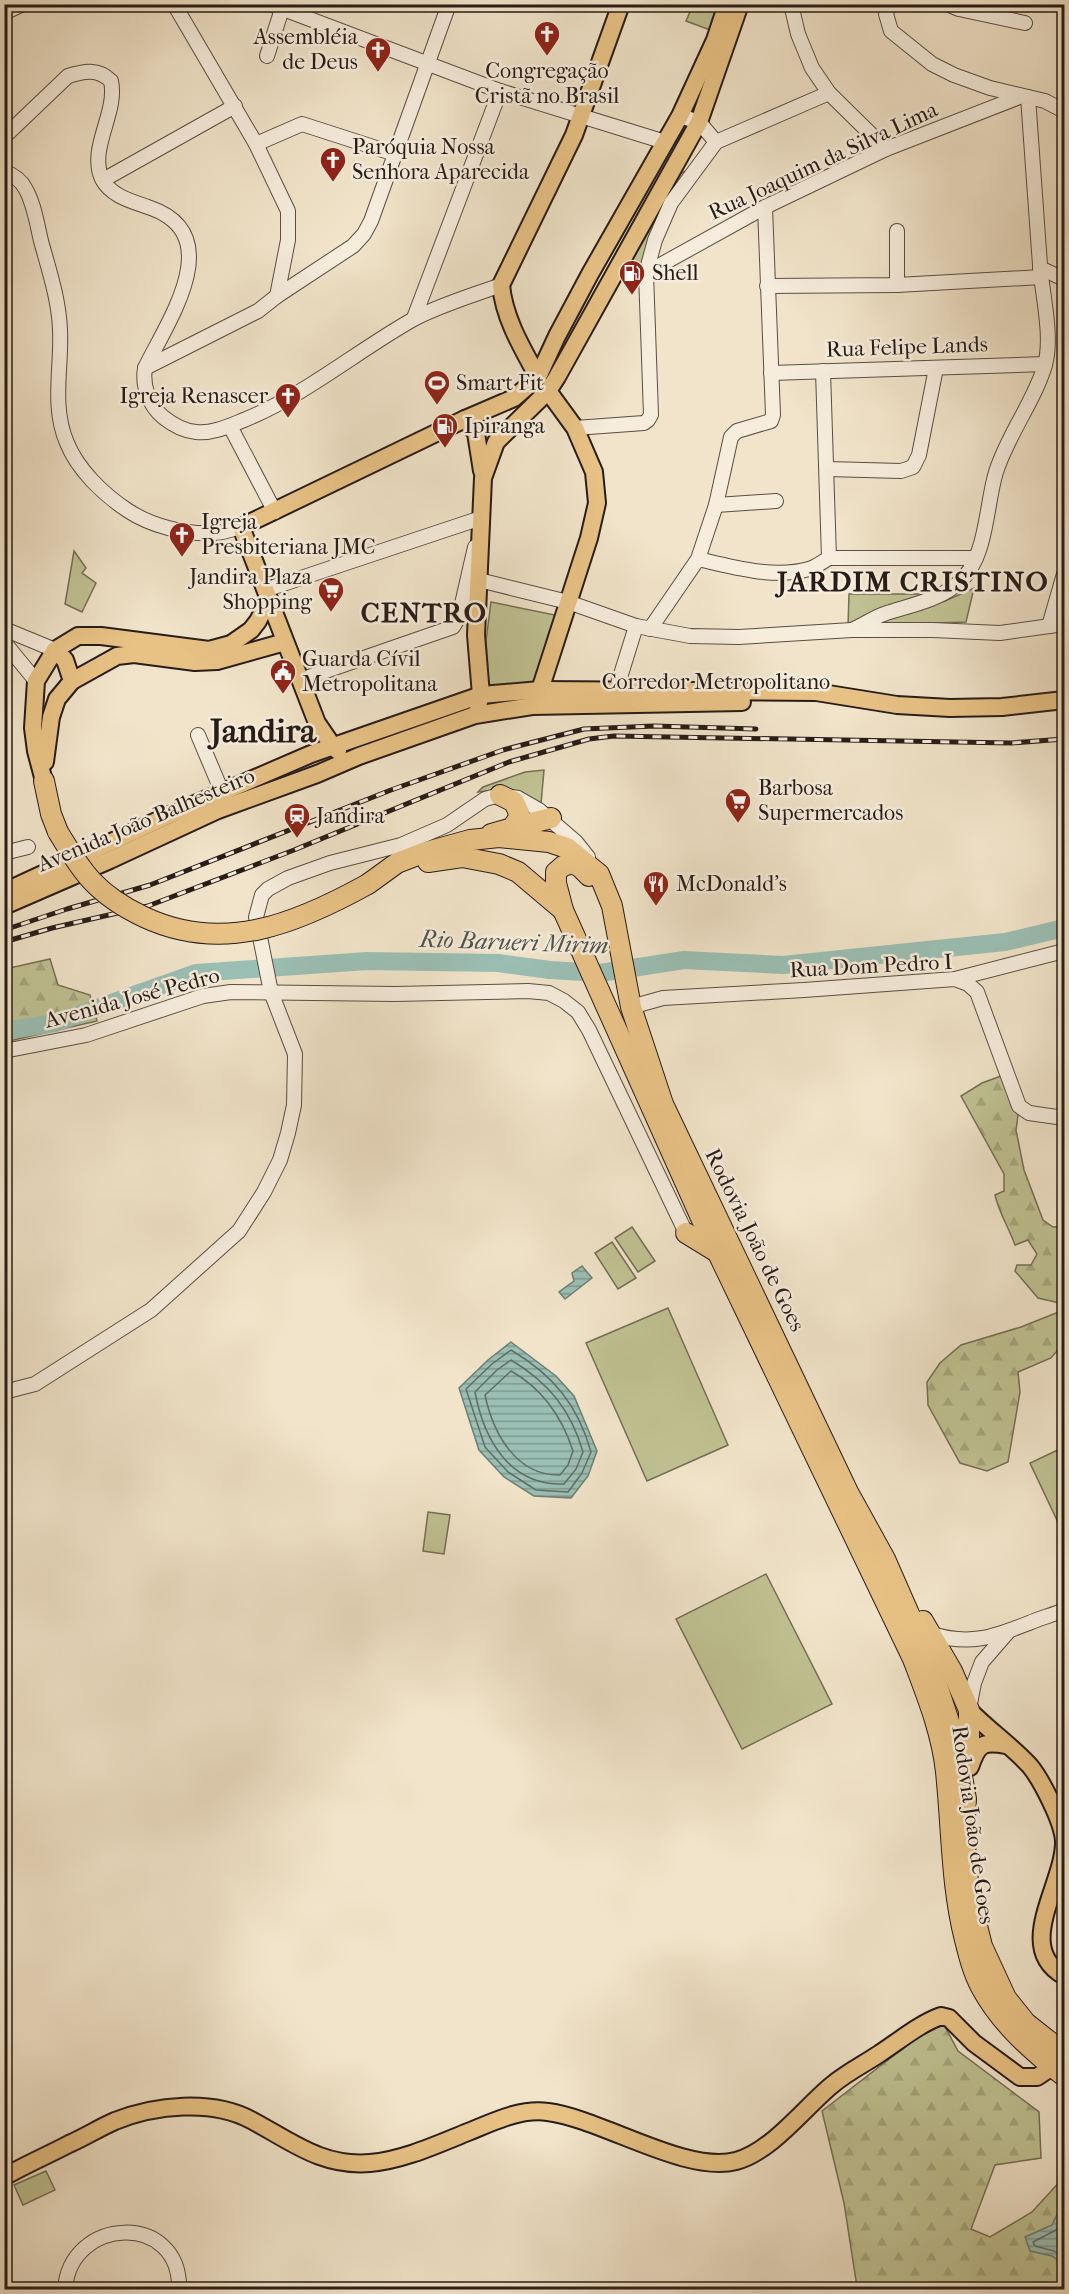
<svg xmlns="http://www.w3.org/2000/svg" width="1069" height="2294" font-family="'IM FELL French Canon',serif">
<style>
.green{fill:#c0c293;stroke:#746f55;stroke-width:1.5}
.forest{fill:url(#forest-firs);stroke:#746f55;stroke-width:1.5}
.water{fill:url(#water-rules);stroke:#6d7e75;stroke-width:1.5}
.lines{fill:none;stroke-linecap:round;stroke-linejoin:round}
.shore{stroke:#616e66;stroke-width:1.5}
.river{stroke:#9bbfb4;stroke-width:18}
.minor-casing{stroke:#5a4e44;stroke-width:16}
.major-casing{stroke:#271c17;stroke-width:20}
.highway-casing{stroke:#271c17;stroke-width:22}
.minor{stroke:#f6eddd;stroke-width:14}
.major{stroke:#e8c285;stroke-width:16}
.highway{stroke:#e8c285;stroke-width:20}
.rail-casing{stroke:#271c17;stroke-width:5}
.rail{stroke:#f6eddd;stroke-width:3;stroke-dasharray:9;stroke-linecap:butt}
.highway-bridge-casing{stroke:#271c17;stroke-width:22;stroke-linecap:butt}
.highway-bridge{stroke:#e8c285;stroke-width:20}
.labels{text-anchor:middle;dominant-baseline:central;stroke-width:5;stroke-linejoin:round;paint-order:stroke}
.poi-label{font-size:22px;fill:#271c17;stroke:#f6eddd;text-anchor:start}
.street-label{font-size:22px;fill:#271c17;stroke:#f6eddd}
.water-label{font-size:24px;font-style:italic;fill:#50554e;stroke:#f6eddd}
.district-label{font-size:28px;font-weight:bold;letter-spacing:1.5px;fill:#271c17;stroke:#f6eddd}
.town-label{font-size:34px;font-weight:bold;fill:#271c17;stroke:#f6eddd}
</style>
<defs>
<pattern id="forest-firs" width="22" height="20" patternUnits="userSpaceOnUse" patternTransform="scale(1.5)"><rect width="22" height="20" fill="#c0c293"/><path d="M5 1l3.5 6h-7zM16 11l3.5 6h-7z" fill="#a5a67e"/></pattern>
<pattern id="water-rules" width="6" height="5" patternUnits="userSpaceOnUse" patternTransform="scale(1.5)"><rect width="6" height="5" fill="#9bbfb4"/><path d="M0 2.5h6" fill="none" stroke="#7e9a91"/></pattern>
</defs>
<rect width="100%" height="100%" fill="#f1e4ca"/>
<filter id="stains"><feTurbulence type="fractalNoise" baseFrequency=".00333" numOctaves="4"/><feColorMatrix values="0 0 0 0 .2 0 0 0 0 .09 0 0 0 0 .02 0 0 0 .5 -.17"/></filter>
<radialGradient id="worn" r=".72"><stop offset=".6" stop-color="#630" stop-opacity="0"/><stop offset="1" stop-color="#630" stop-opacity=".3"/></radialGradient>
<g class="green">
<path d="M693,5H718L710,30L686,21Z"/>
<path d="M691,168L642,268H623L672,178Z"/>
<path d="M74,551L86,568L82,573L96,583L82,612L65,604Z"/>
<path d="M974,588L966,622L880,625L878,622L945,601Z"/>
<path d="M849,594H925L884,607L848,627Z"/>
<path d="M491,602L555,615L534,686L489,688L486,641Z"/>
<path d="M544,770L541,804L504,789L478,792L483,787L525,772Z"/>
<path d="M632,1227L655,1261L638,1272L615,1238Z"/>
<path d="M612,1242L636,1278L618,1289L595,1253Z"/>
<path d="M668,1308L728,1445L647,1481L586,1343Z"/>
<path d="M1064,1447V1535L1030,1463Z"/>
<path d="M428,1512L450,1515L444,1554L423,1551Z"/>
<path d="M766,1574L832,1704L742,1749L676,1619Z"/>
<path d="M46,2171L55,2190L23,2205L14,2185Z"/>
</g>
<g class="forest">
<path d="M50,959L58,985L90,995L97,1021L5,1042V969Z"/>
<path d="M1001,1076L1018,1115L1016,1130L1024,1170L1043,1220L1053,1227L1064,1226V1304L1038,1298L1015,1271L1017,1265H1031L1037,1254L1028,1240L1015,1245C1009,1228 999,1213 995,1195L1004,1191V1174L961,1096L982,1083Z"/>
<path d="M1056,1313L1064,1314V1343L1051,1358L1018,1372L1020,1392L1008,1462L987,1471L960,1463L928,1405L927,1382L940,1363L961,1345L1021,1327Z"/>
<path d="M941,2019L958,2051L1039,2112L1041,2158L995,2165L971,2229L990,2237L1032,2212L1064,2177V2289L762,2290L857,2287L844,2203L822,2111Z"/>
</g>
<g class="water">
<path d="M582,1266L592,1278L565,1299L559,1292L574,1281L572,1273Z"/>
<path d="M511,1342L556,1376L574,1396L597,1451L588,1476L571,1498L534,1496L504,1477L479,1450L459,1388L488,1360Z"/>
<path d="M1059,2210L1064,2212V2265L1052,2256L1030,2251L1025,2237L1052,2225Z"/>
</g>
<g class="lines">
<g class="shore">
<path d="M511,1350C553,1375 578,1405 591,1452L582,1473L568,1492L536,1490L508,1472L485,1447L466,1389L492,1364Z"/>
<path d="M511,1360C548,1382 571,1410 583,1452L576,1469L564,1484C510,1486 484,1440 475,1392L497,1370Z"/>
<path d="M511,1371C543,1389 562,1417 573,1451L568,1465L560,1475C516,1476 493,1433 485,1395Z"/>
<path d="M1064,2217L1056,2230L1033,2242L1035,2246L1054,2251L1064,2258"/>
</g>
<path class="river" d="M4,1031L55,1023L196,973L367,961L498,963L550,970L600,973L684,960L783,965L1005,942L1064,928"/>
<g class="minor-casing">
<g id="minor">
<path d="M174,4L256,144L288,211V240L277,296"/>
<path d="M270,4L500,91L665,142"/>
<path d="M791,4L798,34L812,68L829,93L886,149"/>
<path d="M889,4L886,14L891,31L932,64L954,75L990,88L1045,101L1064,111"/>
<path d="M947,4L959,9L1025,23"/>
<path d="M4,13L23,4"/>
<path d="M267,56L282,9"/>
<path d="M680,116L699,122L716,142"/>
<path d="M4,137L68,76C84,71 98,68 111,81C118,113 88,148 102,179C111,196 131,201 148,207C229,234 169,319 145,368C142,386 149,405 163,417C173,425 183,431 196,432C212,434 229,426 244,420C307,394 354,353 412,320C437,306 474,295 501,285"/>
<path d="M256,144L302,124L395,154"/>
<path d="M4,171C13,175 21,180 25,188C34,203 37,224 41,241C49,270 59,300 60,330C62,367 51,406 67,443C78,470 103,494 127,510C151,526 186,535 214,533C223,533 232,529 241,527"/>
<path d="M103,180L235,106"/>
<path d="M897,231V285"/>
<path d="M1040,268L1064,279"/>
<path d="M646,273L765,207L886,149L1022,96"/>
<path d="M767,286L897,285L1041,277"/>
<path d="M414,318L500,91"/>
<path d="M145,368L258,311L277,296L353,246L364,234L371,221L449,4"/>
<path d="M823,371L829,558H976"/>
<path d="M771,373L1045,364"/>
<path d="M230,426L275,512"/>
<path d="M575,428L644,423L648,420L651,415L646,273L655,240L671,203L716,142L829,93"/>
<path d="M827,469L901,471L913,467L919,455L936,368"/>
<path d="M716,505L776,501"/>
<path d="M698,559C732,567 774,579 809,569C816,567 822,562 829,558"/>
<path d="M479,580L568,602L636,626L690,636L739,637L852,630H933L1000,633L1064,624"/>
<path d="M265,590L481,518"/>
<path d="M1049,626L1064,574"/>
<path d="M4,629L55,650"/>
<path d="M650,629L698,559L716,505L731,437L737,431L771,421L773,415L765,207"/>
<path d="M852,630C863,625 873,618 884,614C907,606 936,601 956,585C988,560 985,508 996,472C1008,434 1034,402 1045,365C1053,336 1042,294 1040,265C1036,209 1032,153 1028,97"/>
<path d="M4,642L36,681"/>
<path d="M300,680L453,627L459,617L475,547"/>
<path d="M618,684L636,626"/>
<path d="M198,735L222,792"/>
<path d="M4,853L28,847"/>
<path d="M955,979L1064,951"/>
<path d="M631,1007L663,998L804,990L955,979L968,984L977,992L1019,1106L1029,1113L1064,1118"/>
<path d="M4,1051L86,1035L203,996L231,992L395,994L528,991L549,993L564,1001L578,1012L589,1030L686,1233"/>
<path d="M4,1392L35,1384L151,1310L239,1231L264,1192L280,1160L288,1133L294,1105L295,1054L271,992L256,917L262,895L268,889L288,878L330,863L401,845L447,825L485,799L500,795L518,798L539,810L576,842L588,857"/>
<path d="M932,1634C970,1646 993,1637 1029,1623C1040,1618 1053,1615 1064,1610"/>
<path d="M969,1709L974,1683L982,1662L1008,1632"/>
<path d="M65,2290C69,2216 182,2211 179,2290"/>
</g>
</g>
<g class="major-casing">
<g id="major">
<path d="M538,377C522,348 504,318 501,285L574,135L621,4"/>
<path d="M465,419L476,433L482,471"/>
<path d="M55,650L65,660L72,681"/>
<path d="M540,690L589,538L597,503L594,472L575,428L548,391"/>
<path d="M478,706L481,695L476,635L483,478L496,442L548,391L557,377L699,122L740,4"/>
<path d="M338,751L332,745L317,723L241,527L465,419L514,398L538,377L557,336L590,274L680,116L715,40L727,4"/>
<path d="M45,762L51,717L57,699L72,681L117,656L134,654L195,662L217,661L285,642"/>
<path d="M44,781L36,751L33,728L36,681L55,650L78,636H101L209,650L231,644L251,630L258,621L269,599"/>
<path d="M4,892L165,817L311,754L481,695L540,690L816,692L897,705L950,708L1002,707L1064,700"/>
<path d="M4,906L110,860L218,810L317,774L359,756L475,715L532,706L742,702"/>
<path d="M969,1710C988,1730 1012,1746 1030,1766C1042,1781 1063,1822 1064,1841C1065,1884 1013,1947 1064,1976"/>
<path d="M970,1767C978,1744 982,1741 1006,1745"/>
<path d="M4,2177C25,2165 48,2155 69,2144C85,2137 99,2128 115,2121C155,2105 212,2099 251,2120C291,2141 321,2167 370,2163C404,2160 438,2144 468,2132C493,2122 520,2108 548,2112C602,2119 685,2174 736,2161C771,2152 804,2108 832,2085C846,2073 864,2064 879,2054C899,2041 919,2024 941,2016L949,2018L974,2043L1020,2077H1037L1052,2067"/>
</g>
</g>
<g class="highway-casing">
<g id="highway">
<path d="M44,781L51,814L58,832"/>
<path d="M512,828L551,818"/>
<path d="M491,834L512,828L518,819L519,813L514,802L500,795"/>
<path d="M428,862L462,857L499,864L518,872L563,910L702,1220L913,1659C927,1696 942,1733 946,1772C952,1829 951,1885 965,1940C969,1956 973,1972 981,1987C1000,2023 1033,2052 1064,2076"/>
<path d="M368,884L397,863L423,853L470,840L499,837L549,842L567,848L599,874L612,906L631,1007L663,1104L848,1492L885,1559L927,1655L956,1743L966,1799L964,1833L969,1894L982,1946L1006,1998L1026,2023L1064,2053"/>
<path d="M563,910L556,883V872L563,866L572,863L580,867L589,876"/>
<path d="M686,1233L717,1252"/>
<path d="M923,1621L952,1671L969,1710V1763"/>
</g>
</g>
<use href="#minor" class="minor"/>
<use href="#major" class="major"/>
<use href="#highway" class="highway"/>
<g class="rail-casing">
<g id="rail">
<path d="M4,930L67,909L150,885L391,790L503,750L584,729L654,726L756,729"/>
<path d="M4,942L52,928L148,906L294,850L509,762L589,739L614,736L1011,743L1064,739"/>
</g>
</g>
<use href="#rail" class="rail"/>
<g class="highway-bridge-casing">
<path id="highway-bridge" d="M58,832C68,848 78,866 92,881C106,896 125,908 144,917C223,954 296,924 368,884"/>
</g>
<use href="#highway-bridge" class="highway-bridge"/>
</g>
<defs>
<g id="church-pin" transform="scale(1.35)"><path d="M0 17L-7.5 6A9.5 9.5 0 1 1 7.5 6Z" fill="#8f2418" stroke="#f6eddd"/><path d="M-1.2-6h2.4v3.5h3.3v2.4h-3.3V6h-2.4V-.1h-3.3v-2.4h3.3Z" fill="#fff"/></g>
<g id="fuel-pin" transform="scale(1.35)"><path d="M0 17L-7.5 6A9.5 9.5 0 1 1 7.5 6Z" fill="#8f2418" stroke="#f6eddd"/><path d="M-5.5-6h7V0h2V4h1.3V-2.5L3-4.5l.8-.8L6-3V5H2.5V1h-1V6h-7ZM-4.2-4.7v3.2H.2V-4.7Z" fill="#fff"/></g>
<g id="stadium-pin" transform="scale(1.35)"><path d="M0 17L-7.5 6A9.5 9.5 0 1 1 7.5 6Z" fill="#8f2418" stroke="#f6eddd"/><path d="M0-5a6.5 5 0 1 0 0 10a6.5 5 0 1 0 0-10ZM-3.5-1.8h7v3.6h-7Z" fill="#fff"/></g>
<g id="supermarket-pin" transform="scale(1.35)"><path d="M0 17L-7.5 6A9.5 9.5 0 1 1 7.5 6Z" fill="#8f2418" stroke="#f6eddd"/><path d="M-6-5.5h2.5l.6 2H6L4.5 2H-2.5L-4.4-4H-6ZM-1.5 3.2a1.3 1.3 0 1 0 .1 0ZM3 3.2a1.3 1.3 0 1 0 .1 0Z" fill="#fff"/></g>
<g id="civic-pin" transform="scale(1.35)"><path d="M0 17L-7.5 6A9.5 9.5 0 1 1 7.5 6Z" fill="#8f2418" stroke="#f6eddd"/><path d="M-.6-6.5H3V-4.5H.6V-3L4-1V1h2V6H-6V1h2V-1L-.6-3ZM-1.2 2.5V6h2.4V2.5Z" fill="#fff"/></g>
<g id="station-pin" transform="scale(1.35)"><path d="M0 17L-7.5 6A9.5 9.5 0 1 1 7.5 6Z" fill="#8f2418" stroke="#f6eddd"/><path d="M-3-6H3Q5-6 5-4V2Q5 4 3 4L4.5 6H3L1.5 4h-3L-3 6H-4.5L-3 4Q-5 4-5 2V-4Q-5-6-3-6ZM-3.5-4v3h7v-3ZM-3.5 1v1.5H-2V1ZM2 1v1.5H3.5V1Z" fill="#fff"/></g>
<g id="restaurant-pin" transform="scale(1.35)"><path d="M0 17L-7.5 6A9.5 9.5 0 1 1 7.5 6Z" fill="#8f2418" stroke="#f6eddd"/><path d="M-5-6h1v4h1v-4h1v4h1v-4h1v5L-1.5 .5V6h-2V.5L-5-1ZM5-6V6H3V1.5H1.5Q1.5-4 5-6Z" fill="#fff"/></g>
</defs>
<g fill-rule="evenodd">
<use href="#church-pin" x="547" y="34"/>
<use href="#church-pin" x="378" y="50"/>
<use href="#church-pin" x="333" y="160"/>
<use href="#fuel-pin" x="632" y="273"/>
<use href="#stadium-pin" x="437" y="383"/>
<use href="#church-pin" x="288" y="396"/>
<use href="#fuel-pin" x="445" y="426"/>
<use href="#church-pin" x="182" y="535"/>
<use href="#supermarket-pin" x="331" y="590"/>
<use href="#civic-pin" x="283" y="672"/>
<use href="#supermarket-pin" x="738" y="801"/>
<use href="#station-pin" x="297" y="816"/>
<use href="#restaurant-pin" x="656" y="884"/>
</g>
<g class="labels">
<g class="poi-label">
<text x="358" y="37" text-anchor="end">Assembléia<tspan x="358" dy="25">de Deus</tspan></text>
<text x="547" y="71" text-anchor="middle">Congregação<tspan x="547" dy="25">Cristã no Brasil</tspan></text>
<text x="352" y="147">Paróquia Nossa<tspan x="352" dy="25">Senhora Aparecida</tspan></text>
<text x="652" y="273">Shell</text>
<text x="456" y="383">Smart Fit</text>
<text x="268" y="396" text-anchor="end">Igreja Renascer</text>
<text x="464" y="426">Ipiranga</text>
<text x="201" y="522">Igreja<tspan x="201" dy="25">Presbiteriana JMC</tspan></text>
<text x="312" y="577" text-anchor="end">Jandira Plaza<tspan x="312" dy="25">Shopping</tspan></text>
<text x="302" y="659">Guarda Cívil<tspan x="302" dy="25">Metropolitana</tspan></text>
<text x="758" y="788">Barbosa<tspan x="758" dy="25">Supermercados</tspan></text>
<text x="316" y="816">Jandira</text>
<text x="676" y="884">McDonald's</text>
</g>
<g class="street-label">
<text transform="translate(823 161) rotate(-25)">Rua Joaquim da Silva Lima</text>
<text transform="translate(907 347) rotate(-2)">Rua Felipe Lands</text>
<text x="716" y="682">Corredor Metropolitano</text>
<text transform="translate(146 820) rotate(-23)">Avenida João Balhesteiro</text>
<text transform="translate(871 966) rotate(-3)">Rua Dom Pedro I</text>
<text transform="translate(132 998) rotate(-15)">Avenida José Pedro</text>
<text transform="translate(755 1240) rotate(64)">Rodovia João de Goes</text>
<text transform="translate(973 1825) rotate(82)">Rodovia João de Goes</text>
</g>
<g class="water-label">
<text transform="translate(514 942) rotate(2)">Rio Barueri Mirim</text>
</g>
<g class="district-label">
<text x="913" y="581">JARDIM CRISTINO</text>
<text x="424" y="612">CENTRO</text>
</g>
<g class="town-label">
<text x="263" y="731">Jandira</text>
</g>
</g>
<rect width="1069" height="2294" fill="none" stroke="#f1e4ca" stroke-width="24"/>
<rect x="6" y="6" width="1057" height="2282" fill="none" stroke="#271c17" stroke-width="3"/>
<rect x="12" y="12" width="1045" height="2270" fill="none" stroke="#271c17" stroke-width="1.5"/>
<rect width="100%" height="100%" filter="url(#stains)"/>
<rect width="100%" height="100%" fill="url(#worn)"/>
</svg>
